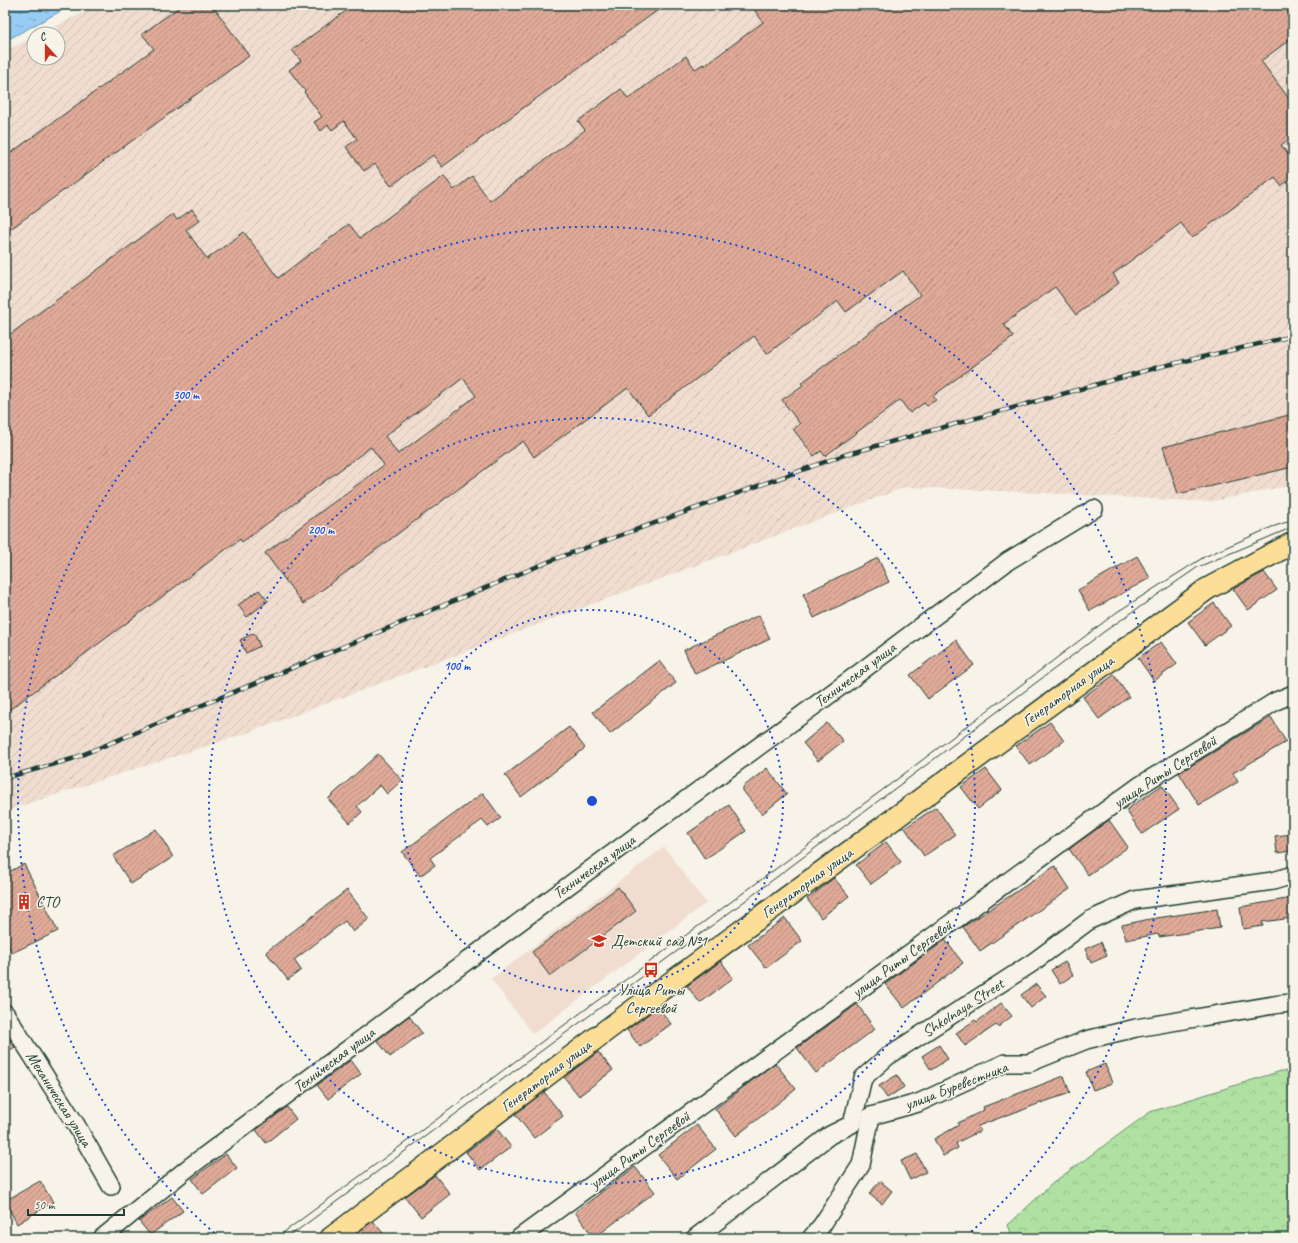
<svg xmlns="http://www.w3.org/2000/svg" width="1298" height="1243" font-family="Caveat,sans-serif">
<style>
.built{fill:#f0ddd0}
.industrial{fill:url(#industrial-furrows)}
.forest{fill:url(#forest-crowns);stroke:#678f6b}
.water{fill:url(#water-ripples);stroke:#6793a8}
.building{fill:url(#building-hatch);stroke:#1f3d34;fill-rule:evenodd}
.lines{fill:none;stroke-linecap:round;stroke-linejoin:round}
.minor-casing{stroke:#1f3d34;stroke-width:20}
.major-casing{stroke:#1f3d34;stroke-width:24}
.minor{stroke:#f7f3e8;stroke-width:17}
.major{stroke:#fdde96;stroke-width:21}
.tram{stroke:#1f3d34;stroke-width:1}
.rail-casing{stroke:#1f3d34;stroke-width:4.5}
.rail{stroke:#f7f3e8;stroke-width:3;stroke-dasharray:9;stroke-linecap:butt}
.ring{fill:none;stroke:#1d4ed8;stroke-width:2;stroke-dasharray:2 4}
.labels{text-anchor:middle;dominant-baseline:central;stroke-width:3;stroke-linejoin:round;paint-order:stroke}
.street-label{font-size:16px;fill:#1f3d34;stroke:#f7f3e8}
.poi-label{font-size:16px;fill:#1f3d34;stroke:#f7f3e8;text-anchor:start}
.centre{fill:#1d4ed8;stroke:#f7f3e8;stroke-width:2}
.ring-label{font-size:12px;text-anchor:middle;font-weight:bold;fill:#1d4ed8;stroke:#f7f3e8;stroke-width:3;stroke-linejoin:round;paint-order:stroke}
</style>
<defs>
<pattern id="industrial-furrows" width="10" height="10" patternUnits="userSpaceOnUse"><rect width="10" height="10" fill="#f0ddd0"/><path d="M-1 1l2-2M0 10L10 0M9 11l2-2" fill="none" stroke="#cdbfb3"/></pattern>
<pattern id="forest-crowns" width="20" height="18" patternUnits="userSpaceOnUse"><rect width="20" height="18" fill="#afe1a2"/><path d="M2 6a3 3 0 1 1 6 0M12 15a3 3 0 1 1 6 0" fill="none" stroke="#96c28c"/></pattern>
<pattern id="water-ripples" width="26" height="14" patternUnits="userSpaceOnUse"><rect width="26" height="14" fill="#97ccf5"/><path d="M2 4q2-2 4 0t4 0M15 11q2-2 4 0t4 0" fill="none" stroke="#7ba7c7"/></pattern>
<pattern id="building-hatch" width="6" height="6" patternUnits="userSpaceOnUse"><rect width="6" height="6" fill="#e1aa98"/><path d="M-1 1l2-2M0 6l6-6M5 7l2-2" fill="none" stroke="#b68c7d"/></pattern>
</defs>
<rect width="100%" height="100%" fill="#f7f3e8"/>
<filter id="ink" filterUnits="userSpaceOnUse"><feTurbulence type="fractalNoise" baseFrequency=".025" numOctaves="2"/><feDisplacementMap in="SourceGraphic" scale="8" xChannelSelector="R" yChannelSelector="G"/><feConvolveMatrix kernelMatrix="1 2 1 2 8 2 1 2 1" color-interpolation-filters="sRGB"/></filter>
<g filter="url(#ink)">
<path class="built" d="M664,847L706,903L533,1034L491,979Z"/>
<path class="industrial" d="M99,5H1293V485L1208,502L1043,493L906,487L247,733L5,811V51L34,37V58H58V34H39Z"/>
<path class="forest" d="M1281,1071H1293V1238H1013L1008,1225L1054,1182L1150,1112Z"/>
<path class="water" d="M5,5H72L5,41Z"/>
<g class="building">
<path d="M182,5H212L249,56L5,233V157L154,49L142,34Z"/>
<path d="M354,5H665L442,167L433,155L391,186L375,164L364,171L346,147L357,139L344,121L332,130L328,125L321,131L314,122L322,117L304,92L305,91L289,70L301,61L292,50Z"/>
<path d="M751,5H1283L1293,19V37L1261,61L1293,104V136L1281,145L1293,161V177L1281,186L1275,177L1192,238L1181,223L1113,274L1119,283L1076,315L1055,287L1004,324L1013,337L933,396L936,400L927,406L924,403L910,413L900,400L825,456L821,451L814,456L793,429L800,424L782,400L803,385L801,383L920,295L903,271L846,312L838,301L767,354L754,336L648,415L628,388L534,457L523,441L303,604L265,553L384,465L371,447L242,542L240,539L5,713V338L173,214L177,220L192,209L200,220L186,230L207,259L244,232L278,278L349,224L360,238L444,176L454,190L472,176L490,201L585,130L578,121L621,89L628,99L686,56L695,69L703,64L704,66L763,22ZM463,378L476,396L398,454L385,436Z"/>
<path d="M1293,414V467L1178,494L1163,447Z"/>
<path d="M1137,556L1150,578L1090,611L1078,590Z"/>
<path d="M878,558L889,582L814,618L803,594Z"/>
<path d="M1264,572L1277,590L1248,610L1233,589Z"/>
<path d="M259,590L268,601L247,617L238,605Z"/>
<path d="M1214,603L1231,626L1205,645L1188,622Z"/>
<path d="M759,615L770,639L695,674L684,650Z"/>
<path d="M254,633L260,646L246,653L240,640Z"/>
<path d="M956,640L974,665L928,699L910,675Z"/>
<path d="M1161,642L1177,664L1154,681L1138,658Z"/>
<path d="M659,661L676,683L610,734L593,712Z"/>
<path d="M1114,675L1129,697L1099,719L1083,697Z"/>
<path d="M1271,717L1286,742L1233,773L1238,782L1199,805L1179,773Z"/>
<path d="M1050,722L1064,741L1030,765L1016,746Z"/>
<path d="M827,723L843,741L818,761L803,743Z"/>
<path d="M569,727L585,748L521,797L505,775Z"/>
<path d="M378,754L402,780L387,794L380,785L357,806L362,812L350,823L328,799Z"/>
<path d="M767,768L787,794L762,814L743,791V787Z"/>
<path d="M986,769L1002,790L978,809L961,787Z"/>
<path d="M1162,785L1179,809L1142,834L1126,810Z"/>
<path d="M483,793L501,818L488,827L482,820L430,858L435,865L420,876L402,852Z"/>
<path d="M729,805L746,831L705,859L688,833Z"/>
<path d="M936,807L955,835L924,856L905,828Z"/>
<path d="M1109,820L1128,847L1088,875L1069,849Z"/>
<path d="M156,829L173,857L131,884L113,856Z"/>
<path d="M1293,834V851L1277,853L1275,836Z"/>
<path d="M886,842L901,862L871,884L856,865Z"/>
<path d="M24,864L58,931L12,953L5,938V874Z"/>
<path d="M1055,866L1070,889L980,951L963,927Z"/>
<path d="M834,878L849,896L821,918L807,899Z"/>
<path d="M618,887L636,911L550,976L532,952Z"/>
<path d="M347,890L369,919L353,932L345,921L294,960L301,970L288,980L266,952Z"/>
<path d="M1292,898L1293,918L1262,922L1263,926L1243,929L1240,907Z"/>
<path d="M1217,909L1220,928L1159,937L1158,934L1126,940L1122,925L1150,919Z"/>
<path d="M785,918L802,941L766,968L748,945Z"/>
<path d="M945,940L963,963L904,1008L885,984Z"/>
<path d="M1101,942L1107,956L1091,963L1085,949Z"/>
<path d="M721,961L733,978L700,1003L687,986Z"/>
<path d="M1065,962L1073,975L1060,984L1051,970Z"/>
<path d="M1036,984L1046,996L1031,1008L1021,995Z"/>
<path d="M1001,1003L1012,1016L998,1027L996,1025L965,1046L956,1033L975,1020L977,1022Z"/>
<path d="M857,1004L875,1029L816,1073L797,1048Z"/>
<path d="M658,1007L671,1024L640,1047L627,1030Z"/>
<path d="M409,1016L422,1033L390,1057L377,1040Z"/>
<path d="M5,1032L15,1047L5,1053Z"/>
<path d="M939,1045L948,1059L931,1070L922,1056Z"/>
<path d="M598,1052L613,1070L579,1096L564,1077Z"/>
<path d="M351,1060L361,1074L328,1099L317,1085Z"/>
<path d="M775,1063L796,1089L736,1136L715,1109Z"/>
<path d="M1105,1064L1112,1083L1093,1090L1086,1072Z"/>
<path d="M897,1075L904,1087L887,1098L879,1086Z"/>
<path d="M1064,1076L1070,1093L1035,1105L1018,1112V1111L978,1126L980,1131L956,1143L958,1148L943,1156L934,1139L959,1125L958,1123L984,1110L983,1107Z"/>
<path d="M544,1092L563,1116L534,1138L515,1114Z"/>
<path d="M287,1107L296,1119L266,1143L256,1130Z"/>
<path d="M697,1125L716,1149L677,1179L658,1155Z"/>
<path d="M497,1129L511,1147L480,1170L466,1152Z"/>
<path d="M226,1154L237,1168L203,1194L192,1179Z"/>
<path d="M917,1154L926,1172L910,1180L901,1161Z"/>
<path d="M635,1167L655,1192L594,1238L575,1212Z"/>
<path d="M435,1175L450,1194L421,1217L405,1197Z"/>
<path d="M40,1181L53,1202L17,1224L5,1201Z"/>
<path d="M880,1181L892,1191L882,1204L869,1194Z"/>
<path d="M172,1197L183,1211L150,1235L139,1221Z"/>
<path d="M373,1221L387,1238H351Z"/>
</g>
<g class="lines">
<g class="minor-casing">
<g id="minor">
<path d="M5,1013L75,1123L111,1186"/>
<path d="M102,1238L188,1168L576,880L851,679L1008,561L1094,509"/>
<path d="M519,1238L1139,786L1276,701L1293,694"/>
<path d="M695,1238L830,1135L852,1124L863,1078L888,1056L1032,963L1090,920L1135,900L1273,881L1293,875"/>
<path d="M811,1238L822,1225L861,1165L871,1116L918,1103L1005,1063H1029L1086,1040L1136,1028L1280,1004L1293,1003"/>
</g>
</g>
<g class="major-casing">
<path id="major" d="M331,1238L620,1020L1207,589L1259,561L1293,543"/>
</g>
<use href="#minor" class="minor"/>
<use href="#major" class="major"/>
<g class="tram">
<path d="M276,1238L896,780L1117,612L1204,557L1272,527L1293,520"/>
<path d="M287,1238L718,921L1105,631L1198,567L1293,527"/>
</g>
<g class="rail-casing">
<path id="rail" d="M5,778L72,759L560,557L844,455L1159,367L1293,336"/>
</g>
<use href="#rail" class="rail"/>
</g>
</g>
<g class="ring">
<circle cx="592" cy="801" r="191"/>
<circle cx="592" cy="801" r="383"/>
<path d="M219 1237A574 574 0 1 1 965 1237"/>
</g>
<defs>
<g id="building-bare" transform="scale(1.2)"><path d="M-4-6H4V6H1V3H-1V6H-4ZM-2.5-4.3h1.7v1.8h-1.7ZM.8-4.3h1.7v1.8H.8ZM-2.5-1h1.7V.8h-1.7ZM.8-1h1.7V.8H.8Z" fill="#c8321e" stroke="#f7f3e8" stroke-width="2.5" paint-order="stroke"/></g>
<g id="school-bare" transform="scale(1.2)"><path d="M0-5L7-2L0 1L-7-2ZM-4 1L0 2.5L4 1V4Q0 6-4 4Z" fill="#c8321e" stroke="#f7f3e8" stroke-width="2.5" paint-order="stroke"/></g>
<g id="bus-bare" transform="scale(1.2)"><path d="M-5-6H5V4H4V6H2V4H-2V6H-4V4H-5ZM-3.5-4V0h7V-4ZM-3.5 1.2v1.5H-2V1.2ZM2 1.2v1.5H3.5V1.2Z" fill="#c8321e" stroke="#f7f3e8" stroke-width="2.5" paint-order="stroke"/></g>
</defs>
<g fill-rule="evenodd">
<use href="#building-bare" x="24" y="902"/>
<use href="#school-bare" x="599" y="941"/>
<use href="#bus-bare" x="651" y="970"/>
</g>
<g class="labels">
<g class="street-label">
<text transform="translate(855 675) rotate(-37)">Техническая улица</text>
<text transform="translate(1068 691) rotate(-36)">Генераторная улица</text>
<text transform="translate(1165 772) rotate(-33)">улица Риты Сергеевой</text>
<text transform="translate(594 867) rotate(-36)">Техническая улица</text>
<text transform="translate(807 883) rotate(-36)">Генераторная улица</text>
<text transform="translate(902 959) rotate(-36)">улица Риты Сергеевой</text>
<text transform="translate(963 1008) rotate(-33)">Shkolnaya Street</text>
<text transform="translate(334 1060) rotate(-37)">Техническая улица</text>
<text transform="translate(546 1076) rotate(-37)">Генераторная улица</text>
<text transform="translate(956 1086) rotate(-21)">улица Буревестника</text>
<text transform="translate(59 1099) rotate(58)">Механическая улица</text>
<text transform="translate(640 1150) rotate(-36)">улица Риты Сергеевой</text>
</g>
<g class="poi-label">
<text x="36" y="902">СТО</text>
<text x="611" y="941">Детский сад №1</text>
<text x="651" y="990" text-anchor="middle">Улица Риты<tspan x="651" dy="18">Сергеевой</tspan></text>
</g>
</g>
<circle cx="592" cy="801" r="6" class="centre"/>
<g class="ring-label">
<text x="186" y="399">300 m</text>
<text x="321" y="534">200 m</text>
<text x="457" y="670">100 m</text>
</g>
<rect width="1298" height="1243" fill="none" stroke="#f7f3e8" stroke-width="20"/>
<rect x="10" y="10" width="1278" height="1223" fill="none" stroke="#1f3d34" stroke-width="1.5" filter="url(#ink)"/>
<g transform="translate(46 46) rotate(339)"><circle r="19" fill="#f7f3e8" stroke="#a1aaa0"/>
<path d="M0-3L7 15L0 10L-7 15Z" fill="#c8321e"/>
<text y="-6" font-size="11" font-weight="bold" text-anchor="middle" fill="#1f3d34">С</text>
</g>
<path d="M28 1209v6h96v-6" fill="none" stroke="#1f3d34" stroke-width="2"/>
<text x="34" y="1209" font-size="12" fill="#1f3d34" stroke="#f7f3e8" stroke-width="3" paint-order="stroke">50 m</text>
</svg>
